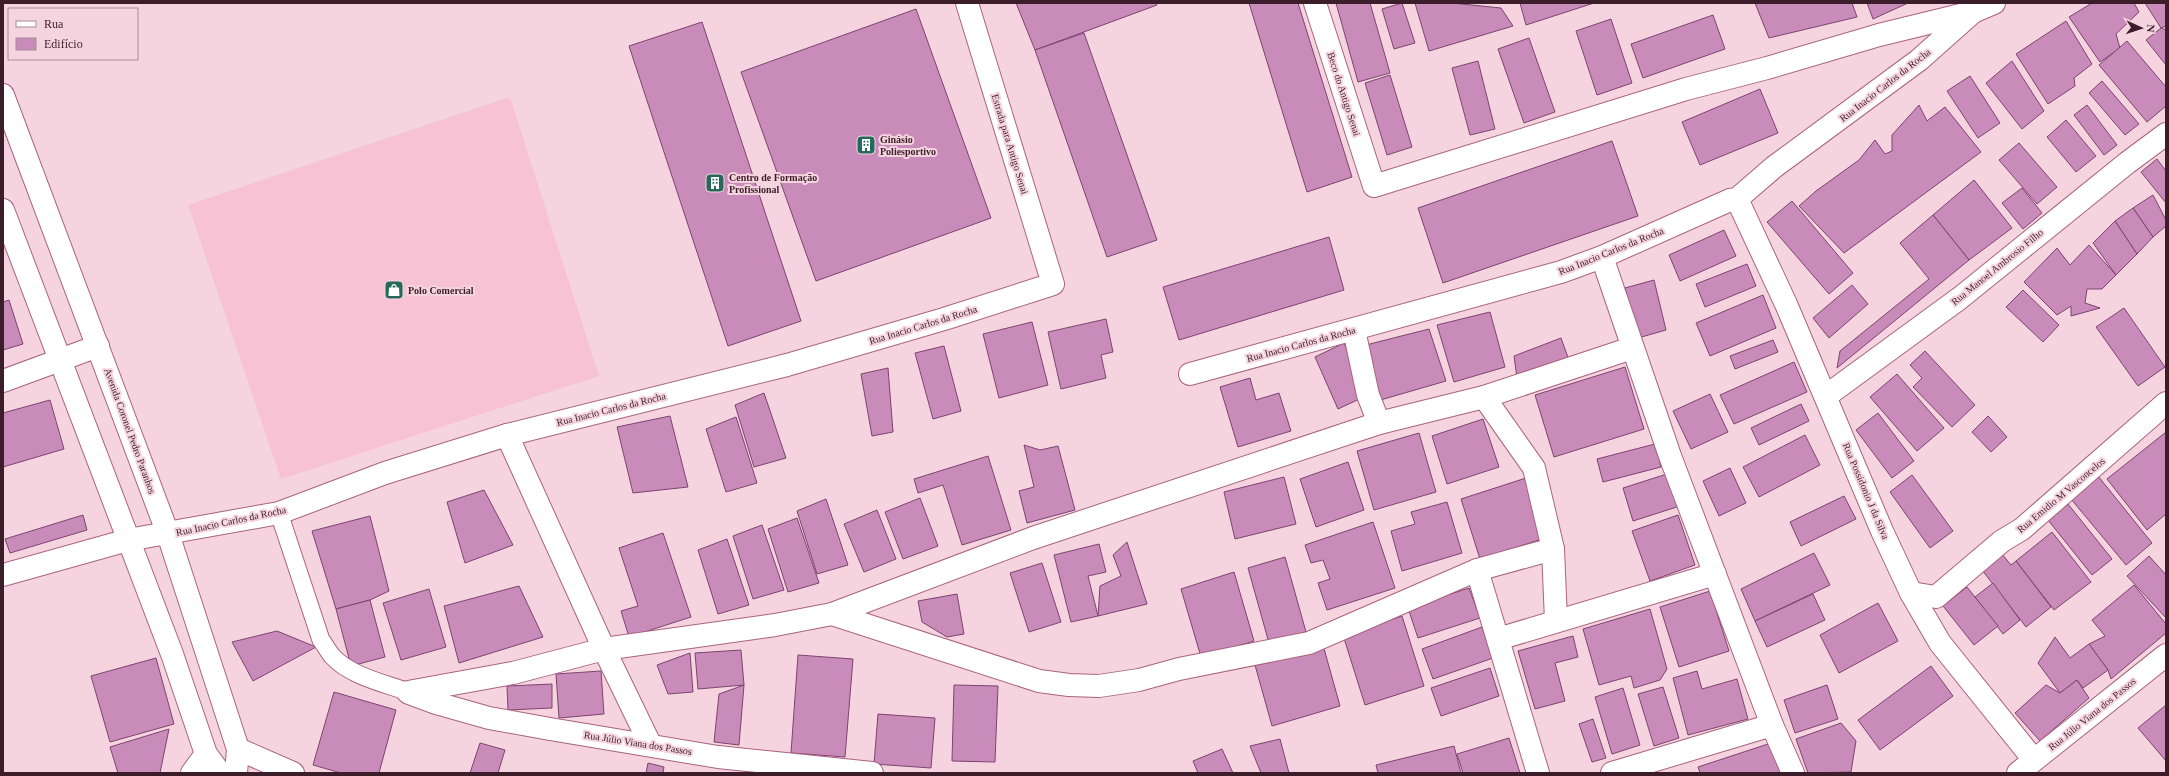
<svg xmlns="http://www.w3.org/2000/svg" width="2169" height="776" font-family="Georgia,serif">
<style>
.built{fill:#f7c3d4}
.building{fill:#c98bb9;stroke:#7c446f}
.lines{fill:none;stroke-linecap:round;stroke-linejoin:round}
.lane-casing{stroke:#aa637e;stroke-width:19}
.street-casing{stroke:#aa637e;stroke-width:24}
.secondary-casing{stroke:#aa637e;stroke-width:24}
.lane{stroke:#fff;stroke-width:17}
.street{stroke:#fff;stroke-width:22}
.secondary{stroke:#fff;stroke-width:22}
.labels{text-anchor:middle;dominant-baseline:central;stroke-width:4;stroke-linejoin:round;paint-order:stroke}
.street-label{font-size:10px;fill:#3b1e29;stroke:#f5d4df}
.poi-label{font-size:10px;font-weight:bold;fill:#3b1e29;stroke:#f5d4df;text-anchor:start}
</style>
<rect width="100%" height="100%" fill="#f5d4df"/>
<path class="built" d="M510,97L599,376L281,479L188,205Z"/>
<g class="building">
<path d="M1016,3H1156L1157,5L1035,50Z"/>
<path d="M1249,3H1298L1352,177L1307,192Z"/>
<path d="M1336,3H1370L1390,73L1358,82Z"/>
<path d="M1402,3L1415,43L1394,49L1382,9Z"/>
<path d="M1415,3H1452L1501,8L1513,26L1429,51Z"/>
<path d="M1520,3H1594L1526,25Z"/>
<path d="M1755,3H1852L1857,17L1769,38Z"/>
<path d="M1867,3H1908L1873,19Z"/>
<path d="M2092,3H2134L2139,12L2116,34L2120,48L2100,62L2069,17Z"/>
<path d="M2145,3H2166V26L2161,28Z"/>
<path d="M916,9L991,218L816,281L741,72Z"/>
<path d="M1713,15L1725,49L1643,78L1631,44Z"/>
<path d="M1611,19L1632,83L1597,95L1576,31Z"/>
<path d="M2066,21L2092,64L2074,78L2075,86L2048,104L2016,54Z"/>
<path d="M702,22L801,321L728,346L629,46Z"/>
<path d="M2161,28L2166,30V65L2146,40Z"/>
<path d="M1084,33L1157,240L1107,257L1035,50Z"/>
<path d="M1529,38L1555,112L1524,123L1498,49Z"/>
<path d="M2127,41L2166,87V106L2147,122L2099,65Z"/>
<path d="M1478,61L1495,129L1470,135L1452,68Z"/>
<path d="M2012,61L2044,111L2022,129L1986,83Z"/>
<path d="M1390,75L1412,147L1387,155L1365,83Z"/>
<path d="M1970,76L2000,123L1978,138L1947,91Z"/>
<path d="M2102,81L2139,124L2125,135L2089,93Z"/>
<path d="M1760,89L1778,133L1700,165L1682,122Z"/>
<path d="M1919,105L1927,121L1945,107L1981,152L1844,253L1799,206L1816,191L1859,160L1875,140L1885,154L1892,151V135Z"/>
<path d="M2087,105L2117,145L2104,155L2074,115Z"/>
<path d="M2066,120L2096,156L2076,172L2047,137Z"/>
<path d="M1612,141L1638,216L1443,283L1418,208Z"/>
<path d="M2019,143L2057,187L2037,204L1999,160Z"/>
<path d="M2157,159L2166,171V203L2141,172Z"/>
<path d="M1974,180L2012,228L1969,260L1933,215Z"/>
<path d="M2022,188L2042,213L2023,229L2002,203Z"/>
<path d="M2153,195L2166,220V226L2153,237L2133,208Z"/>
<path d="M1792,201L1853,273L1829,294L1767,222Z"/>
<path d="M2133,208L2153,237L2137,254L2115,221Z"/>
<path d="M1933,215L1969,260L1837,368L1840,351L1929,279L1900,243Z"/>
<path d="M2115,221L2137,254L2116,275L2093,243Z"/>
<path d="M1724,230L1736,256L1680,281L1669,255Z"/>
<path d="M1329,237L1344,290L1179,340L1163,287Z"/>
<path d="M2089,245L2116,275L2102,289H2087L2085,303L2100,308L2071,316V306L2057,315L2024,282L2057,248L2070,265Z"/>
<path d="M1747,264L1756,286L1705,307L1696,284Z"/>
<path d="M1654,280L1666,330L1638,338L1625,288Z"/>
<path d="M1852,285L1868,304L1829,338L1813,318Z"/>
<path d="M2023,290L2059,325L2043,342L2006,307Z"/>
<path d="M1763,295L1776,328L1710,356L1696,323Z"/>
<path d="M9,300L23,344L3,350V302Z"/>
<path d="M2124,308L2165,367L2138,386L2096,327Z"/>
<path d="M1490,312L1505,367L1454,382L1437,325Z"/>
<path d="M1106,319L1113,352L1101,355L1106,378L1061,389L1048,332Z"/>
<path d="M1032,322L1048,385L999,398L983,334Z"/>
<path d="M1429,329L1446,381L1377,401L1362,346Z"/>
<path d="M1561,338L1570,363L1517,378L1514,356Z"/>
<path d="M1773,340L1778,352L1735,369L1730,356Z"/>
<path d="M1344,343L1368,395L1338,409L1315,357Z"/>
<path d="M944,346L961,411L933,419L915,353Z"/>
<path d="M1925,351L1975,405L1952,427L1913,387L1922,378L1910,365Z"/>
<path d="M1794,362L1807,392L1734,424L1720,395Z"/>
<path d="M1625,367L1644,429L1554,457L1535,395Z"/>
<path d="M888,368L893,432L872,436L861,374Z"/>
<path d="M1897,374L1944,428L1917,451L1870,397Z"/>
<path d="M1250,378L1256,400L1279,393L1291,431L1238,447L1220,387Z"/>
<path d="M764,393L786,458L754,467L735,405Z"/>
<path d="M1710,394L1728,432L1691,449L1673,411Z"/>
<path d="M50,400L64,449L3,467V413Z"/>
<path d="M1801,404L1809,421L1759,445L1751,428Z"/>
<path d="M1878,413L1914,461L1892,478L1856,430Z"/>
<path d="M670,416L688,487L633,493L617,427Z"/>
<path d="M1988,416L2007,437L1991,452L1972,432Z"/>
<path d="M736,417L757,483L726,492L706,429Z"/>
<path d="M1483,419L1499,467L1447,484L1432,436Z"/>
<path d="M2166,432V514L2147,530L2107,479Z"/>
<path d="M1419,433L1436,492L1374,510L1357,451Z"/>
<path d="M1805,435L1820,465L1759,497L1743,467Z"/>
<path d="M1655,444L1661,467L1603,482L1597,459Z"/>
<path d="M1024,445L1040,450L1058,446L1075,510L1027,523L1019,491L1034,487Z"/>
<path d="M988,456L1011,530L962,545L943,485L918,493L914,479Z"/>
<path d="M1348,462L1364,510L1316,527L1300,479Z"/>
<path d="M1730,468L1746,503L1719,516L1703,481Z"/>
<path d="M1670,473L1680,506L1633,521L1623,488Z"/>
<path d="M1912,475L1953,531L1930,548L1890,492Z"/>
<path d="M2098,476L2152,543L2126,565L2071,499Z"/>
<path d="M1284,477L1296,524L1235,539L1224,492Z"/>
<path d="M1526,478L1545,538L1480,559L1461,499Z"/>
<path d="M484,490L513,545L465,563L447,502Z"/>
<path d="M1844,496L1856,519L1801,546L1790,522Z"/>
<path d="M920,498L938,546L903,559L885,512Z"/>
<path d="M826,499L848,565L817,574L797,511Z"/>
<path d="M1447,502L1462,553L1402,571L1391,531L1415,524L1411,512Z"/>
<path d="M2068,504L2112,559L2092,575L2048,520Z"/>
<path d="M877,510L896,559L864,572L844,524Z"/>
<path d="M83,515L87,530L10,553L5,539Z"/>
<path d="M1678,515L1695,565L1650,581L1632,531Z"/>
<path d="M370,516L389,591L370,600L336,609L312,531Z"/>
<path d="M797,518L819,583L788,592L768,529Z"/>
<path d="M1373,522L1395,588L1327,610L1318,583L1330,579L1323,560L1311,563L1305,545Z"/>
<path d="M762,525L784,590L753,599L733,536Z"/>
<path d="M2052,532L2091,582L2054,610L2016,561Z"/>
<path d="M663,533L691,617L629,637L621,611L638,606L619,548Z"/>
<path d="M727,539L749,605L718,614L698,550Z"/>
<path d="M1127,542L1147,604L1098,616L1100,586L1121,576L1113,555Z"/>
<path d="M1099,544L1106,572L1088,576L1098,616L1071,622L1054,555Z"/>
<path d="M1814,553L1830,585L1755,621L1741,589Z"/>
<path d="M2002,554L2011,565L2016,561L2051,607L2026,627L1982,570Z"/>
<path d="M2149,556L2166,575V618L2127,576Z"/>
<path d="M1285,557L1306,632L1269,643L1248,568Z"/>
<path d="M1042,563L1061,622L1029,632L1010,573Z"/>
<path d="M1234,572L1254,641L1201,657L1181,589Z"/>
<path d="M1993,583L2020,620L2003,634L1975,597Z"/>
<path d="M2134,585L2166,624V633L2111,679L2108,670L2089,644L2105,636L2092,620Z"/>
<path d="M519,586L543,637L459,663L444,606Z"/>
<path d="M1967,587L1998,626L1974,645L1943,606Z"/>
<path d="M1469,588L1480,618L1418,638L1408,608Z"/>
<path d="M429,589L446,647L401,660L383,603Z"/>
<path d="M1710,591L1729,651L1679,667L1660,607Z"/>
<path d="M957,594L964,634L947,637L922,622L918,601Z"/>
<path d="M1813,594L1825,620L1767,647L1755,621Z"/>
<path d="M370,600L385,657L351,666L336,609Z"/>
<path d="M1878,603L1898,641L1839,673L1820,635Z"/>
<path d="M1650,609L1667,669L1660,680L1634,688L1631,676L1599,685L1583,629Z"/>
<path d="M1402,616L1424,686L1365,705L1343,635Z"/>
<path d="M1482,627L1493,658L1433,679L1422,649Z"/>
<path d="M277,631L316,647L253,681L232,642Z"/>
<path d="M1573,636L1578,657L1555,663L1565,701L1535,709L1518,651Z"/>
<path d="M2055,637L2070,658L2089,644L2108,670L2083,688L2077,680L2060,693L2038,663Z"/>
<path d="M1323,645L1340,706L1272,726L1255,665Z"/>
<path d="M741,650L744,685L698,689L695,653Z"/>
<path d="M690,653L693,692L668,694L657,665Z"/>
<path d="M798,655L853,659L845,757L791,753Z"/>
<path d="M156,658L174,724L110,742L91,676Z"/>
<path d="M1931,666L1953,696L1880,750L1858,720Z"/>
<path d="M1490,668L1499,696L1441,716L1431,688Z"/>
<path d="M601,671L604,714L559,718L556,674Z"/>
<path d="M1697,671L1702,689L1737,679L1748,719L1688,735L1673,678Z"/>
<path d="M2077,680L2089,698L2040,741L2015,713L2046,685L2060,693Z"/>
<path d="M552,684V708L508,710L507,686Z"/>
<path d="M744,685L739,745L714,742L719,694Z"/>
<path d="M954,685L998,686L995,762L952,761Z"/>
<path d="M1827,685L1838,719L1795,733L1784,700Z"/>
<path d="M1663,687L1679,738L1654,746L1638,694Z"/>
<path d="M1623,688L1640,745L1612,754L1595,697Z"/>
<path d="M334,692L396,710L379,773H341L313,765Z"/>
<path d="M2166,705V761L2138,728Z"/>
<path d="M878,714L935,718L931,768L874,764Z"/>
<path d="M1593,719L1606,758L1592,762L1579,724Z"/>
<path d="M1841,723L1856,741L1851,772L1808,773L1796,739Z"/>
<path d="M169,729L160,773H118L110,747Z"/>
<path d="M1509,738L1520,773H1463L1457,754Z"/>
<path d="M1280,739L1289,773H1261L1250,746Z"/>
<path d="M480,743L505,750L498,773H470Z"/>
<path d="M1771,743L1781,773H1700L1698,767Z"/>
<path d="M1454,746L1461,773H1378L1376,765Z"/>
<path d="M1222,749L1233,773H1198L1193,761Z"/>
<path d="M648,763L664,767L663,773H646Z"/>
</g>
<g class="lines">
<g class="lane-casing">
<path id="lane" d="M279,513L321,640C325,645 328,651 332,656C350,676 384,683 408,692"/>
</g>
<g class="street-casing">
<g id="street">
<path d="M1315,3L1374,186L1686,89L1767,68L1879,35L1973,12L1994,3"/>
<path d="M1737,199L1786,304L1882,531L1911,593L1940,643L2034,760"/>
<path d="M1602,257L1670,456L1772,725L1793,773"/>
<path d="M1354,330L1368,395L1379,423"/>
<path d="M1190,374L1561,272L1602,257L1730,200L1737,199L1774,167L1919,60L1973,12"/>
<path d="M3,381L98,346"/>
<path d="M1826,396L1960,298L2127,163L2166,134"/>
<path d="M1484,397L1534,468L1553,549L1556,621"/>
<path d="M507,435L604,649L650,744"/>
<path d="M1477,570L1538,773"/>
<path d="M3,575L128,540L279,513L385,473L507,435L787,365L944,319L1053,284L967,3"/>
<path d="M1911,593L1936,597L2002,541L2022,529L2166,403"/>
<path d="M832,614L1039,681L1069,685L1099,686L1139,680L1179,669L1309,643L1477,570L1553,549"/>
<path d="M1498,639L1715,574"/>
<path d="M408,692L513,673L604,649L775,625L832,614L1033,538L1379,423L1484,397L1632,348"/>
<path d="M409,693L436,703L489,718L550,729L718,757L872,773"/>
<path d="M238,749L293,773"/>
<path d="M1612,773L1772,725"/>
<path d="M2018,773L2166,655"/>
</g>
</g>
<g class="secondary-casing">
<g id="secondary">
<path d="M3,95L168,534L238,749L236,773"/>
<path d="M3,210L172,654L206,754L220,773"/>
<path d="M192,773L206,754"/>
</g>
</g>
<use href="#lane" class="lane"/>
<use href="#street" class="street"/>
<use href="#secondary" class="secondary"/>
</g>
<defs>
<g id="building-square" transform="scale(1)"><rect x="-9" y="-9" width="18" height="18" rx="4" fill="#26695b" stroke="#f5d4df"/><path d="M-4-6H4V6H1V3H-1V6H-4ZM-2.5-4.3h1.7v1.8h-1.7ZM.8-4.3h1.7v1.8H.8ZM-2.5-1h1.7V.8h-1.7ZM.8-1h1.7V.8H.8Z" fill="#fff"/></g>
<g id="shop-square" transform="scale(1)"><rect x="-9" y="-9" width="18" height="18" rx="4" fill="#26695b" stroke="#f5d4df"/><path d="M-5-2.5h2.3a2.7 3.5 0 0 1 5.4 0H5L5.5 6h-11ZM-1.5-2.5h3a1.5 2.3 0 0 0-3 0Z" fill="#fff"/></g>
</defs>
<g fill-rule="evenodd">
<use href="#building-square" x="866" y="145"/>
<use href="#building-square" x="715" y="183"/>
<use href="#shop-square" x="394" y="290"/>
</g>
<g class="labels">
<g class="street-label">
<text transform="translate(1885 85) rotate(-38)">Rua Inacio Carlos da Rocha</text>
<text transform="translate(1344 94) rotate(72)">Beco do Antigo Senai</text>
<text transform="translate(1010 144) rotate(73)">Estrada para Antigo Senai</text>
<text transform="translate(1611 251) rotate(-22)">Rua Inacio Carlos da Rocha</text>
<text transform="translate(1997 267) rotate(-39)">Rua Manoel Ambrosio Filho</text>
<text transform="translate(923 325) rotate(-17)">Rua Inacio Carlos da Rocha</text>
<text transform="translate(1301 344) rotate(-15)">Rua Inacio Carlos da Rocha</text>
<text transform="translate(611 409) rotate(-14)">Rua Inacio Carlos da Rocha</text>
<text transform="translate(130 431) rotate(70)">Avenida Coronel Pedro Paranhos</text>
<text transform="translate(1866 491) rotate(67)">Rua Possidonio J da Silva</text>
<text transform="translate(2061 495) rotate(-40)">Rua Emidio M Vasconcelos</text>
<text transform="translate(231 521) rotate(-12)">Rua Inacio Carlos da Rocha</text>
<text transform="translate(2092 714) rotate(-39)">Rua Júlio Viana dos Passos</text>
<text transform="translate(638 743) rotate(9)">Rua Júlio Viana dos Passos</text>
</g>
<g class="poi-label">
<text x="880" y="139">Ginásio<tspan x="880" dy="12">Poliesportivo</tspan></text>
<text x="729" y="177">Centro de Formação<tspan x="729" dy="12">Profissional</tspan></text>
<text x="408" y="290">Polo Comercial</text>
</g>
</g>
<rect width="2169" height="776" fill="none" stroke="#3b1e29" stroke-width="8"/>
<rect x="8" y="8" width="130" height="52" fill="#f5d4df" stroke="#ab8b96"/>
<rect x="16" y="21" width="20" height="6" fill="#ffffff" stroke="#ab8b96"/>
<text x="44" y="28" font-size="12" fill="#3b1e29">Rua</text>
<rect x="16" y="38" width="20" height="12" fill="#c98bb9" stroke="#ab8b96"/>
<text x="44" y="48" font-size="12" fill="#3b1e29">Edifício</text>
<g transform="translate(2141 28) rotate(93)" stroke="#f5d4df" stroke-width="3" paint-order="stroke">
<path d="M0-3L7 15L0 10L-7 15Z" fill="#3b1e29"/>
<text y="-6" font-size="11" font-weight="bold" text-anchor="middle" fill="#3b1e29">N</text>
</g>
</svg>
